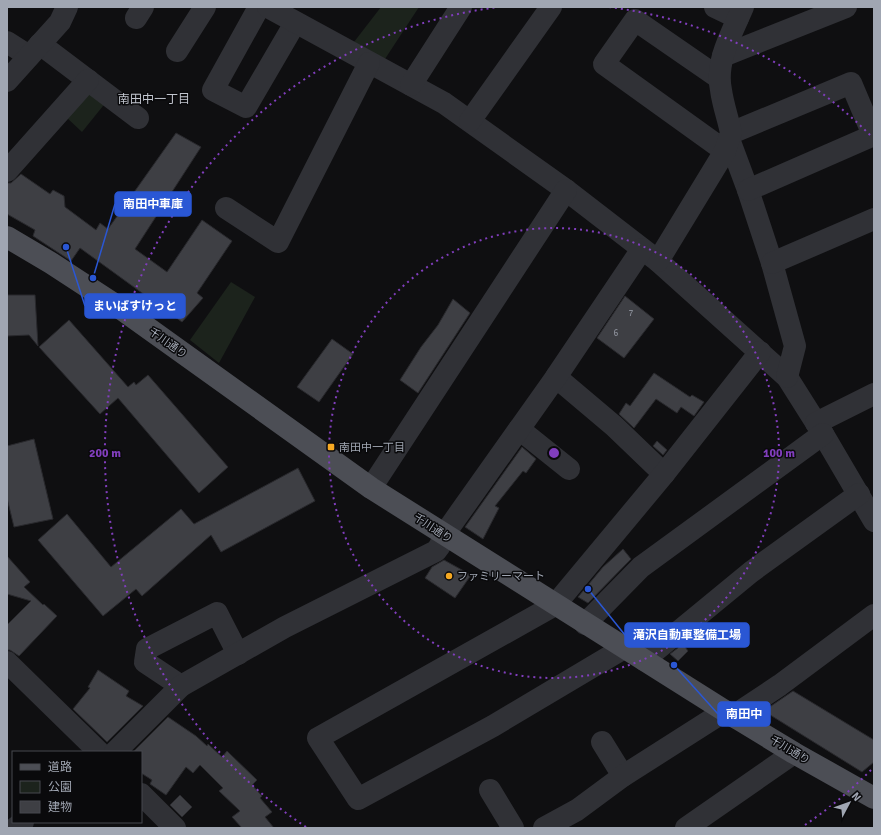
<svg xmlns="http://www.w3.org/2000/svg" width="881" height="835" font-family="Signika,'Noto Sans JP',sans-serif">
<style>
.green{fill:#1c231c}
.building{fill:#3e3f44;stroke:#29292d}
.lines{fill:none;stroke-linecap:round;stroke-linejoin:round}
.minor{stroke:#303136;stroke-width:22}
.major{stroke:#4c4e55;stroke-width:22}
.ring{fill:none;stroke:#813ebd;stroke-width:2;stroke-dasharray:2 4}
.poi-dot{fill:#f6a922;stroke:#0a0a0c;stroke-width:1.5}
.labels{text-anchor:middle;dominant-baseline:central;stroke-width:3;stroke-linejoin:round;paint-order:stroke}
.number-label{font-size:9px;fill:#888c96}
.street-label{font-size:11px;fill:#a0a6b2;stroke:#0a0a0c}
.poi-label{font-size:11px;fill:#a0a6b2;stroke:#0a0a0c;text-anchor:start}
.neighbourhood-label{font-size:12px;fill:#c1c5ce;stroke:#0a0a0c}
.centre{fill:#813ebd;stroke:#0a0a0c;stroke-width:2}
.ring-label{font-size:12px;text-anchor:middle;font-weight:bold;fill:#813ebd;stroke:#0a0a0c;stroke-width:3;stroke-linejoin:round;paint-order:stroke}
.leader{fill:none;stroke:#2a57d4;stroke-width:1.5}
.callout-dot{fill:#2a57d4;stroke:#0a0a0c;stroke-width:1.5}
.callout{fill:#2a57d4;stroke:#2a57d4;stroke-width:1.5}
.callout-label{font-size:12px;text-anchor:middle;font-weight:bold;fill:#fff}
</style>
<rect width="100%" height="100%" fill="#0f0f11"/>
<g class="green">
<path d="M381,7H419L385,59L354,42Z"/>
<path d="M89,88L107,101L82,132L65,116Z"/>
<path d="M231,282L255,297L219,363L190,340Z"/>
</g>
<g class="building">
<path d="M176,133L201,147L135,249L167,272L202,220L232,241L197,293L203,298L182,322L80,248L71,261L33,236L35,230L7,214V183H11L21,174L50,194L53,190L64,196L65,207L96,230L100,223L108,229Z"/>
<path d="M7,295H35L38,346L29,335L7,336Z"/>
<path d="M625,296L654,319L624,358L597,338Z"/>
<path d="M453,299L470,313L418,393L400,380L421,347L438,325Z"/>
<path d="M69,320L128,387L134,382L136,385L148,375L228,467L199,493L118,398L100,414L39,347Z"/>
<path d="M332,339L353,354L319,402L297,387Z"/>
<path d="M654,373L690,397L692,395L704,402L694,416L681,407L677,413L656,399L634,428L619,414L626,403L630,406Z"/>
<path d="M34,439L53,519L14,527L7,498V446Z"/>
<path d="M657,441L667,450L663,455L653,446Z"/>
<path d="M522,447L536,459L526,473L523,471L495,506L499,508L483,539L465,527Z"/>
<path d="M298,468L315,501L221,552L211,535L142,596L136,589L103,616L38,540L67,514L111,567L181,509L194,524Z"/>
<path d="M623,549L631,559L588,603L578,597L603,567Z"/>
<path d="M7,556L30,582L24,587L43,605L44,604L57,616L19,656L10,650H7V625L31,601L7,594Z"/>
<path d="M444,560L471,575L455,598L425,578L432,567Z"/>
<path d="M683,644L688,651L678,661L670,654Z"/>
<path d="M98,670L129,691L126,696L143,706L107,742L73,709L90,688L88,687Z"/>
<path d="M793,691L874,740V762L862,772L767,713L771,706Z"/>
<path d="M168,717L196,736L207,746L208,744L222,757L227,751L257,780L252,785L262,796L260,798L272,812L265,817L274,828H242L232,817L240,811L219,791L223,788L200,765L193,773L186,767L166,795L150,784L152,780L141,773V752H133Z"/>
<path d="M180,795L192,807L182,817L170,805Z"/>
</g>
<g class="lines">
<g class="minor">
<path d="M259,7L213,90L246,107L295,23"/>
<path d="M268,7L444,103L566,190L658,261L787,377L823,434L874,521"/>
<path d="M715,7L738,18"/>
<path d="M136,18L143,7"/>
<path d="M7,42L29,56"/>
<path d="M40,44L138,118"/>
<path d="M177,51L205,7"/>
<path d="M723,56L846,7"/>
<path d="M719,78L635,20L604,64L725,151"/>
<path d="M7,81L60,22L67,7"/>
<path d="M411,85L461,7"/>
<path d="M470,121L551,7"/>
<path d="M731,133L851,83L873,135"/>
<path d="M729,139L748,190L772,263L795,346L787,377"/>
<path d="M7,171L88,80"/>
<path d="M748,190L874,135"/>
<path d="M226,208L278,242L369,63"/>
<path d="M658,261L725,151L731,133C728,118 723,105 721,90C715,61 732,33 743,7"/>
<path d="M772,263L874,219"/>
<path d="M556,377L614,426L664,474"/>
<path d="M816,423L874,394"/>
<path d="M519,429L569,469"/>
<path d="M371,488L566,190"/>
<path d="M585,624L641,567L823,434"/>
<path d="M624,648L493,726L358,799L318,738L555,605L664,474L760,352"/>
<path d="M644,660L751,572L859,494"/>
<path d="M7,662L99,752"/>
<path d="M181,686L145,662L147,649L217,613L238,654"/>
<path d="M736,718L744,709L780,685L874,615"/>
<path d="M602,742L623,776"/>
<path d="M115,752L181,686L285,627L436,551L439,547L451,525L556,377L642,249"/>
<path d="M490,790L513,828"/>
<path d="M141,794L175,828"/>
<path d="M15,828L23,822"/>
<path d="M544,828L577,810L623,776L725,711"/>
<path d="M686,828L794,753"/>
</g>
<path class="major" d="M7,237L51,263L120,308L371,488L725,711L794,753L874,798"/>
</g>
<g class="ring">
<circle cx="554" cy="453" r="225"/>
<path d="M871 770A449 449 0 0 1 802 827M306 827A449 449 0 0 1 499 7M609 7A449 449 0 0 1 871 136"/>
</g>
<g class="poi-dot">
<rect x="327" y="443" width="8" height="8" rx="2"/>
<circle cx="449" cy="576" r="4"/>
</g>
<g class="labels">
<g class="number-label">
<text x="631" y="313">7</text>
<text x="616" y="333">6</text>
</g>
<g class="street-label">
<text transform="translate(168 343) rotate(35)">千川通り</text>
<text transform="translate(433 528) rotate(33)">千川通り</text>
<text transform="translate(790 750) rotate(31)">千川通り</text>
</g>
<g class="poi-label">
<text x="339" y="447">南田中一丁目</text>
<text x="457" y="576">ファミリーマート</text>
</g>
<g class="neighbourhood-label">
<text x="154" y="99">南田中一丁目</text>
</g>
</g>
<circle cx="554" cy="453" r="6" class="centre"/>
<g class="ring-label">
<text x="779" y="457">100 m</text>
<text x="105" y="457">200 m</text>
</g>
<path class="leader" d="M93 278L115 204M66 247L85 306M588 589L625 635M674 665L718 714"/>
<g class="callout-dot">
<circle cx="93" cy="278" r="4"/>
<circle cx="66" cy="247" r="4"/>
<circle cx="588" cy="589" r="4"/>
<circle cx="674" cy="665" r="4"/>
</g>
<g class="callout">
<rect x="115" y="192" width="76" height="24" rx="4"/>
<rect x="85" y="294" width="100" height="24" rx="4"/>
<rect x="625" y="623" width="124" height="24" rx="4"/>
<rect x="718" y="702" width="52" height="24" rx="4"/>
</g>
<g class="callout-label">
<text x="153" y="208">南田中車庫</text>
<text x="135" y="310">まいばすけっと</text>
<text x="687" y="639">滝沢自動車整備工場</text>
<text x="744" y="718">南田中</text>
</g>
<rect width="881" height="835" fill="none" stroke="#a0a6b2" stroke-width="16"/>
<rect x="12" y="751" width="130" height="72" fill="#0a0a0c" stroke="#46484e"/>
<rect x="20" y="764" width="20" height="6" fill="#4c4e55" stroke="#46484e"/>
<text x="48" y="771" font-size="12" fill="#a0a6b2">道路</text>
<rect x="20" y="781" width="20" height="12" fill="#1c231c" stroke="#46484e"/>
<text x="48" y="791" font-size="12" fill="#a0a6b2">公園</text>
<rect x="20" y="801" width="20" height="12" fill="#3e3f44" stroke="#46484e"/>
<text x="48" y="811" font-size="12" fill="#a0a6b2">建物</text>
<g transform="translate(849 803) rotate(49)" stroke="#0a0a0c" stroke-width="3" paint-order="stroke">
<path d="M0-3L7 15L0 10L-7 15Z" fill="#a0a6b2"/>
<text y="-6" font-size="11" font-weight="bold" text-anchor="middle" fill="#a0a6b2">N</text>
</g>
</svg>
